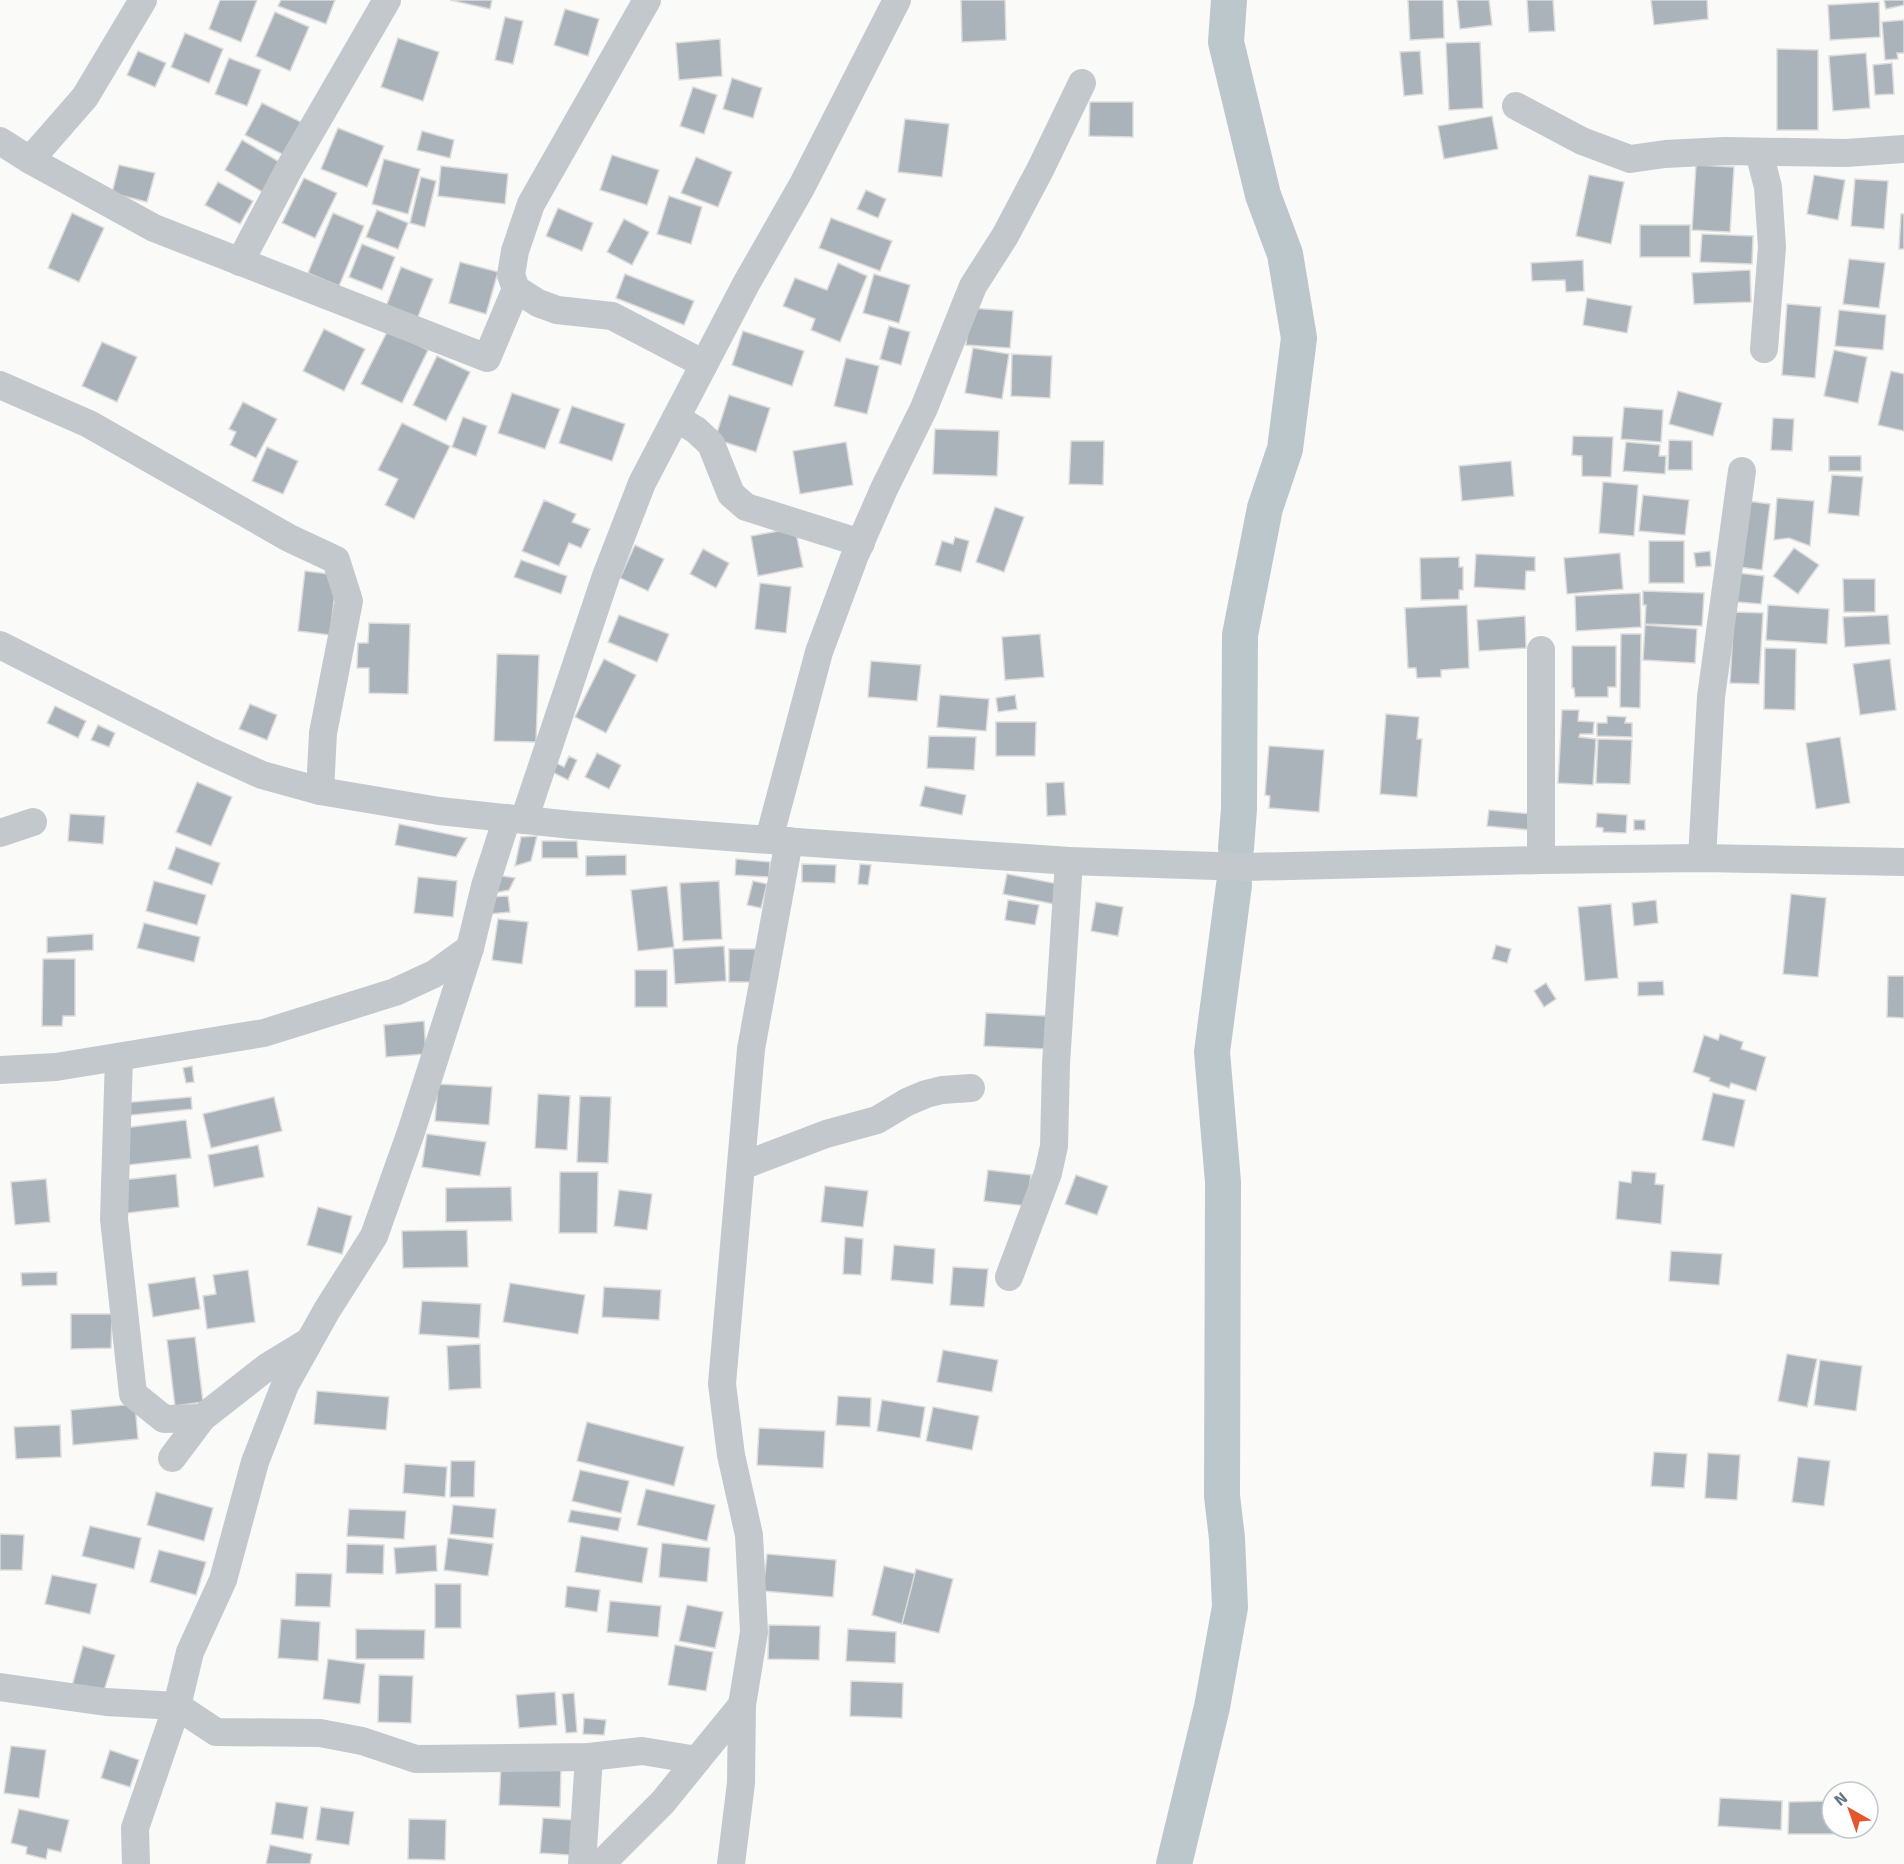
<svg xmlns="http://www.w3.org/2000/svg" width="1904" height="1864" font-family="Signika,sans-serif">
<style>
.lines{fill:none;stroke-linecap:round;stroke-linejoin:round}
.river{stroke:#bbc7cb;stroke-width:36}
.building{fill:#aab3b9;stroke:#dcdcda;stroke-width:1.5}
.minor{stroke:#c3c8cc;stroke-width:28}
</style>
<rect width="100%" height="100%" fill="#fafaf8"/>
<g class="lines">
<g class="river">
<path d="M1229,0L1226,42L1263,195L1285,254L1299,338L1285,449L1265,508L1240,635L1239,809L1236,848"/>
<path d="M1174,1864L1212,1707L1230,1607L1227,1538L1222,1496L1223,1182L1212,1052L1234,885"/>
</g>
</g>
<g class="building">
<path d="M220,0H257L241,42L209,29Z"/>
<path d="M281,0H335L326,24L278,6Z"/>
<path d="M450,0H492L490,9Z"/>
<path d="M961,0H1005L1006,40L962,42Z"/>
<path d="M1408,0H1443L1444,38L1410,40Z"/>
<path d="M1457,0H1489L1492,25L1460,29Z"/>
<path d="M1527,0H1553L1555,31L1529,32Z"/>
<path d="M1651,0H1707L1708,19L1654,25Z"/>
<path d="M1884,0H1904V5L1886,9Z"/>
<path d="M1879,2L1880,37L1830,40L1828,5Z"/>
<path d="M565,9L599,19L588,56L554,45Z"/>
<path d="M275,12L309,27L290,71L256,56Z"/>
<path d="M505,17L523,21L513,64L495,60Z"/>
<path d="M1904,20V53H1897L1898,59L1885,60L1882,22Z"/>
<path d="M185,33L223,49L209,83L171,67Z"/>
<path d="M398,38L439,52L423,101L381,87Z"/>
<path d="M720,39L722,76L679,80L676,43Z"/>
<path d="M1480,42L1483,108L1449,110L1446,43Z"/>
<path d="M1777,49L1818,50V130H1777Z"/>
<path d="M138,51L166,63L155,87L127,75Z"/>
<path d="M1420,51L1423,94L1404,96L1400,52Z"/>
<path d="M1866,53L1870,108L1833,111L1829,56Z"/>
<path d="M229,58L261,70L247,106L215,94Z"/>
<path d="M1892,63L1894,94L1875,95L1873,65Z"/>
<path d="M732,78L762,88L753,118L723,109Z"/>
<path d="M693,87L717,95L704,134L680,126Z"/>
<path d="M1090,102H1133V137L1089,136Z"/>
<path d="M262,103L301,122L284,155L245,135Z"/>
<path d="M1492,116L1498,149L1444,159L1438,126Z"/>
<path d="M905,119L949,124L942,177L898,172Z"/>
<path d="M338,128L384,146L367,187L321,169Z"/>
<path d="M422,131L454,140L450,158L417,150Z"/>
<path d="M242,140L283,164L266,194L225,170Z"/>
<path d="M612,155L659,170L647,205L600,190Z"/>
<path d="M696,157L732,172L718,207L681,193Z"/>
<path d="M384,159L420,169L408,214L372,204Z"/>
<path d="M119,165L155,173L147,202L112,193Z"/>
<path d="M1696,165L1734,167L1730,232L1692,230Z"/>
<path d="M441,166L508,174L505,204L438,196Z"/>
<path d="M1589,175L1624,182L1611,244L1576,236Z"/>
<path d="M1814,175L1845,180L1838,220L1807,214Z"/>
<path d="M421,177L436,181L425,227L410,223Z"/>
<path d="M304,178L337,193L315,238L282,223Z"/>
<path d="M1855,179L1888,181L1884,229L1851,226Z"/>
<path d="M218,182L253,201L240,224L205,205Z"/>
<path d="M866,190L886,199L878,218L857,209Z"/>
<path d="M669,196L702,207L691,244L657,234Z"/>
<path d="M558,208L593,223L582,251L546,236Z"/>
<path d="M377,210L408,223L398,249L366,237Z"/>
<path d="M72,213L104,228L79,282L48,268Z"/>
<path d="M333,213L364,226L339,286L308,273Z"/>
<path d="M1901,214H1904V249H1899Z"/>
<path d="M831,218L892,241L880,271L819,248Z"/>
<path d="M624,219L649,232L632,265L607,252Z"/>
<rect x="1640" y="225" width="50" height="32"/>
<path d="M1702,234L1753,236L1752,264L1700,262Z"/>
<path d="M362,244L395,257L382,290L349,277Z"/>
<path d="M1849,259L1885,263L1879,308L1843,304Z"/>
<path d="M1583,260L1584,291L1566,292L1565,280L1532,281L1531,263Z"/>
<path d="M460,262L498,272L486,314L449,303Z"/>
<path d="M838,263L867,276L840,342L811,330L815,319L783,306L795,278L827,290Z"/>
<path d="M401,267L433,279L415,324L384,312Z"/>
<path d="M1750,270L1751,302L1694,304L1692,273Z"/>
<path d="M625,274L694,301L684,325L616,298Z"/>
<path d="M874,274L910,285L899,323L863,313Z"/>
<path d="M1587,298L1632,306L1627,333L1583,325Z"/>
<path d="M1787,304L1821,307L1815,378L1782,375Z"/>
<path d="M970,308L1013,311L1010,348L966,345Z"/>
<path d="M1839,310L1886,315L1883,350L1835,346Z"/>
<path d="M889,326L910,332L901,365L880,359Z"/>
<path d="M324,329L365,349L344,391L303,371Z"/>
<path d="M388,330L428,350L402,403L361,384Z"/>
<path d="M743,331L804,351L792,386L732,365Z"/>
<path d="M102,342L137,357L117,402L82,386Z"/>
<path d="M973,348L1009,354L1002,399L965,393Z"/>
<path d="M1834,350L1867,357L1858,403L1824,396Z"/>
<path d="M1012,354L1052,356L1050,398L1011,396Z"/>
<path d="M437,356L470,372L446,421L413,405Z"/>
<path d="M846,358L879,366L867,414L834,406Z"/>
<path d="M1891,371L1904,374V431L1878,425Z"/>
<path d="M1678,391L1722,403L1713,436L1669,424Z"/>
<path d="M512,393L560,409L545,449L498,433Z"/>
<path d="M729,395L770,408L756,452L715,439Z"/>
<path d="M243,402L277,419L256,458L230,445L236,432L229,429Z"/>
<path d="M572,406L625,424L612,461L559,443Z"/>
<path d="M1624,407L1663,410L1661,442L1621,439Z"/>
<path d="M463,417L487,426L476,456L452,447Z"/>
<path d="M1773,418L1794,419L1792,451L1771,450Z"/>
<path d="M402,423L450,446L414,519L385,505L398,479L378,470Z"/>
<path d="M935,429L999,431L997,476L933,474Z"/>
<path d="M1573,436L1613,437L1611,477L1582,476V456L1572,455Z"/>
<path d="M1669,440L1692,441V470H1668Z"/>
<path d="M1071,441H1104L1103,485L1069,484Z"/>
<path d="M846,442L853,485L800,494L793,451Z"/>
<path d="M1626,442L1660,445L1659,456H1666L1665,474L1623,471Z"/>
<path d="M267,447L298,461L283,494L252,481Z"/>
<rect x="1829" y="456" width="32" height="15"/>
<path d="M1511,461L1514,496L1462,501L1459,466Z"/>
<path d="M1832,475L1863,477L1859,516L1828,513Z"/>
<path d="M1603,482L1638,485L1634,536L1599,533Z"/>
<path d="M1643,495L1689,500L1685,535L1639,531Z"/>
<path d="M1777,498L1814,501L1810,546L1789,538L1774,540Z"/>
<path d="M544,500L576,514L572,522L590,529L581,548L569,543L559,566L522,551Z"/>
<path d="M1739,500L1770,504L1762,570L1731,566Z"/>
<path d="M995,507L1024,517L1004,572L976,562Z"/>
<path d="M795,528L803,567L758,576L751,536Z"/>
<path d="M955,537L969,541L961,572L935,565L942,541L953,544Z"/>
<rect x="1649" y="541" width="35" height="42"/>
<path d="M635,545L664,559L648,591L620,578Z"/>
<path d="M1794,548L1819,565L1798,594L1773,576Z"/>
<path d="M703,549L729,563L716,588L690,574Z"/>
<path d="M1710,551L1711,566L1696,567L1694,553Z"/>
<path d="M1620,553L1623,589L1567,594L1564,558Z"/>
<path d="M1476,554L1535,557V571H1526L1525,590L1474,587Z"/>
<path d="M1459,557V567H1463V590H1459V599L1421,600L1420,558Z"/>
<path d="M521,560L567,576L561,594L514,577Z"/>
<path d="M305,571L337,575L330,635L298,631Z"/>
<path d="M1729,572L1764,576L1761,604L1726,601Z"/>
<path d="M1843,579H1875V612H1844Z"/>
<path d="M760,583L791,587L786,633L755,629Z"/>
<path d="M1643,591L1704,593L1702,626L1645,624L1646,605H1643Z"/>
<path d="M1640,593L1641,627L1576,631L1575,596Z"/>
<path d="M1467,605L1469,668L1441,670V677L1417,678L1416,668H1408L1405,608Z"/>
<path d="M1768,605L1829,609L1827,644L1766,640Z"/>
<path d="M1734,612L1763,613L1759,684L1730,683Z"/>
<path d="M619,615L669,634L657,662L608,642Z"/>
<path d="M1888,615L1890,644L1845,647L1843,617Z"/>
<path d="M1525,616L1526,648L1479,651L1477,620Z"/>
<path d="M369,623L410,624L408,694L369,693V668H357L358,643H368Z"/>
<path d="M1645,625L1697,629L1695,663L1643,660Z"/>
<path d="M1040,634L1044,677L1005,680L1002,637Z"/>
<path d="M1621,634H1641L1640,708L1620,707Z"/>
<path d="M1572,646H1616V687H1608V697H1575L1574,688H1572Z"/>
<path d="M1765,648L1796,649L1795,710L1764,709Z"/>
<path d="M497,654L539,655L536,742L494,741Z"/>
<path d="M604,659L636,675L606,733L575,717Z"/>
<path d="M1890,659L1896,710L1860,715L1853,664Z"/>
<path d="M871,661L921,665L917,701L868,697Z"/>
<path d="M940,695L989,699L986,731L937,727Z"/>
<path d="M1015,695L1017,709L998,712L996,698Z"/>
<path d="M250,704L277,715L267,740L239,729Z"/>
<path d="M55,706L86,721L78,738L47,723Z"/>
<path d="M1562,710H1579L1578,721L1594,722L1593,734H1580L1579,737L1596,739L1593,785L1558,783Z"/>
<path d="M1386,714L1419,717L1417,739H1422L1417,797L1380,794Z"/>
<path d="M1607,716L1626,717L1625,723H1632V737L1597,736V723H1607Z"/>
<path d="M996,722H1036L1035,756H996Z"/>
<path d="M98,725L115,733L109,747L91,740Z"/>
<path d="M929,736L976,737L974,770L927,768Z"/>
<path d="M1840,737L1850,803L1816,809L1806,743Z"/>
<path d="M1598,739L1632,740L1630,784L1596,783Z"/>
<path d="M1269,746L1324,750L1319,812L1269,808L1270,796L1265,795Z"/>
<path d="M597,753L621,765L609,789L585,777Z"/>
<path d="M569,756L577,760L568,780L552,772L556,763L564,767Z"/>
<path d="M197,782L232,797L211,846L176,832Z"/>
<path d="M1064,782L1066,815L1047,816L1046,783Z"/>
<path d="M925,786L966,795L962,815L920,806Z"/>
<path d="M1489,810L1532,814L1530,830L1487,826Z"/>
<path d="M1597,813L1627,815L1626,833L1603,832V828L1596,827Z"/>
<path d="M70,814L105,816L103,844L68,841Z"/>
<rect x="1634" y="820" width="11" height="10"/>
<path d="M399,824L467,838L456,857L395,845Z"/>
<path d="M537,836L531,861L515,866L521,837Z"/>
<path d="M542,841H577L578,858H542Z"/>
<path d="M176,847L220,863L212,885L168,869Z"/>
<path d="M626,855V875L586,876V856Z"/>
<path d="M736,859L770,862L769,877L735,875Z"/>
<path d="M802,864L836,865L835,883L802,882Z"/>
<path d="M860,864L871,865L868,885L858,884Z"/>
<path d="M1007,874L1058,884L1054,904L1003,894Z"/>
<path d="M497,875L515,878L509,890L494,893Z"/>
<path d="M418,877L457,881L453,917L414,913Z"/>
<path d="M154,881L206,895L197,925L146,911Z"/>
<path d="M719,881L722,939L683,941L680,883Z"/>
<path d="M753,881L767,884L761,908L747,905Z"/>
<path d="M667,886L674,947L638,951L631,890Z"/>
<path d="M1791,894L1826,898L1818,977L1783,974Z"/>
<path d="M508,896L510,912L489,914L488,897Z"/>
<path d="M1008,900L1039,905L1035,925L1005,920Z"/>
<path d="M1656,900L1658,923L1634,926L1632,903Z"/>
<path d="M1096,902L1123,907L1118,936L1091,931Z"/>
<path d="M1611,904L1618,978L1585,981L1578,907Z"/>
<path d="M498,919L528,922L522,964L492,960Z"/>
<path d="M144,923L200,937L194,962L137,948Z"/>
<path d="M93,934V950L47,953V937Z"/>
<path d="M1496,945L1511,949L1507,963L1492,959Z"/>
<path d="M724,946L726,981L675,984L673,949Z"/>
<rect x="729" y="949" width="29" height="33"/>
<path d="M43,959H75V1016H63L62,1026H42Z"/>
<rect x="635" y="970" width="32" height="37"/>
<path d="M1888,976H1904V1018L1887,1017Z"/>
<path d="M1663,981L1664,995L1638,996V982Z"/>
<path d="M1546,983L1556,999L1544,1007L1534,991Z"/>
<path d="M986,1013L1048,1016L1046,1049L984,1046Z"/>
<path d="M424,1021L426,1054L386,1057L384,1025Z"/>
<path d="M1720,1034L1743,1042L1741,1049L1766,1057L1756,1091L1731,1083L1729,1088L1709,1081L1710,1078L1693,1072L1704,1035L1718,1040Z"/>
<path d="M192,1066L194,1082L186,1083L183,1068Z"/>
<path d="M438,1084L492,1087L489,1125L435,1121Z"/>
<path d="M1713,1093L1745,1100L1734,1147L1702,1140Z"/>
<path d="M538,1094L570,1096L567,1150L535,1148Z"/>
<path d="M580,1096L611,1097L608,1163L577,1162Z"/>
<path d="M191,1097L192,1109L122,1116V1103Z"/>
<path d="M274,1097L282,1131L211,1148L203,1114Z"/>
<path d="M186,1120L191,1158L128,1165L124,1128Z"/>
<path d="M427,1134L486,1142L480,1176L422,1167Z"/>
<path d="M258,1145L264,1177L214,1187L208,1155Z"/>
<path d="M988,1170L1031,1175L1027,1206L984,1201Z"/>
<path d="M1632,1171L1656,1173L1655,1184L1664,1185L1661,1224L1616,1219L1619,1181L1631,1183Z"/>
<path d="M560,1172H598L597,1233H559Z"/>
<path d="M176,1174L179,1207L127,1213L123,1180Z"/>
<path d="M1076,1175L1108,1186L1097,1215L1065,1204Z"/>
<path d="M46,1179L50,1222L15,1225L11,1182Z"/>
<path d="M825,1186L868,1191L863,1227L821,1222Z"/>
<path d="M511,1187L512,1221L446,1222V1188Z"/>
<path d="M619,1190L652,1194L647,1230L614,1226Z"/>
<path d="M318,1207L352,1216L342,1254L307,1245Z"/>
<path d="M467,1230L468,1267L403,1268L402,1231Z"/>
<path d="M845,1237L863,1239L861,1275L843,1274Z"/>
<path d="M894,1245L935,1249L933,1284L891,1280Z"/>
<path d="M1671,1251L1722,1254L1719,1285L1669,1281Z"/>
<path d="M953,1267L988,1269L984,1307L950,1305Z"/>
<path d="M248,1270L255,1322L207,1329L203,1296L216,1294L213,1275Z"/>
<path d="M57,1272V1285L22,1286L21,1273Z"/>
<path d="M195,1277L200,1309L153,1317L148,1284Z"/>
<path d="M510,1283L585,1295L578,1334L503,1322Z"/>
<path d="M604,1287L661,1290L659,1320L602,1317Z"/>
<path d="M422,1301L481,1304L479,1338L419,1334Z"/>
<path d="M71,1314H112L111,1348L71,1349Z"/>
<path d="M195,1337L203,1402L175,1406L167,1340Z"/>
<path d="M480,1344L481,1388L449,1390L447,1346Z"/>
<path d="M943,1350L998,1360L992,1392L937,1382Z"/>
<path d="M1787,1354L1817,1359L1807,1407L1778,1401Z"/>
<path d="M1820,1360L1862,1366L1856,1411L1814,1405Z"/>
<path d="M317,1391L389,1397L386,1430L314,1424Z"/>
<path d="M838,1396L871,1398L870,1427L836,1425Z"/>
<path d="M882,1400L925,1407L920,1438L877,1431Z"/>
<path d="M135,1404L138,1439L73,1445L71,1410Z"/>
<path d="M933,1407L979,1416L972,1450L926,1441Z"/>
<path d="M587,1422L684,1447L674,1486L577,1461Z"/>
<path d="M60,1425L61,1457L16,1459L14,1427Z"/>
<path d="M759,1428L825,1431L823,1468L757,1465Z"/>
<path d="M1654,1452L1687,1454L1684,1488L1651,1486Z"/>
<path d="M1708,1453L1740,1455L1737,1500L1705,1498Z"/>
<path d="M1798,1457L1830,1461L1824,1506L1792,1502Z"/>
<path d="M451,1461H475L474,1497H450Z"/>
<path d="M405,1464L447,1467L445,1497L403,1493Z"/>
<path d="M580,1470L629,1481L621,1513L572,1501Z"/>
<path d="M646,1489L715,1505L707,1541L637,1525Z"/>
<path d="M156,1492L213,1508L204,1541L147,1525Z"/>
<path d="M453,1505L496,1509L493,1538L450,1534Z"/>
<path d="M349,1509L406,1511L404,1539L347,1536Z"/>
<path d="M571,1510L621,1518L618,1531L568,1522Z"/>
<path d="M90,1526L141,1538L134,1569L82,1556Z"/>
<path d="M0,1534L24,1535L22,1570H0Z"/>
<path d="M581,1536L648,1548L642,1583L575,1572Z"/>
<path d="M448,1538L493,1544L488,1576L444,1570Z"/>
<path d="M662,1543L710,1548L707,1582L659,1577Z"/>
<path d="M347,1544L384,1545L383,1574L346,1573Z"/>
<path d="M436,1545L437,1571L396,1574L394,1548Z"/>
<path d="M159,1550L206,1562L196,1595L150,1582Z"/>
<path d="M767,1554L836,1560L833,1597L763,1591Z"/>
<path d="M884,1566L916,1574L902,1624L872,1615Z"/>
<path d="M916,1569L953,1579L939,1633L902,1624Z"/>
<path d="M296,1573L332,1574L330,1607L295,1606Z"/>
<path d="M52,1575L97,1584L90,1614L45,1604Z"/>
<rect x="435" y="1584" width="26" height="44"/>
<path d="M567,1586L600,1590L597,1612L565,1607Z"/>
<path d="M610,1601L661,1606L658,1637L607,1632Z"/>
<path d="M687,1605L723,1612L715,1648L679,1641Z"/>
<path d="M281,1619L320,1622L318,1661L278,1658Z"/>
<path d="M769,1625L820,1626L819,1660L768,1659Z"/>
<path d="M356,1629L425,1630L424,1659H356Z"/>
<path d="M848,1629L896,1632L895,1663L846,1661Z"/>
<path d="M675,1645L713,1652L706,1691L668,1685Z"/>
<path d="M83,1646L115,1655L103,1694L72,1686Z"/>
<path d="M328,1659L365,1664L360,1704L323,1699Z"/>
<path d="M379,1675L413,1676L411,1723L378,1722Z"/>
<path d="M851,1681L903,1683L902,1718L850,1716Z"/>
<path d="M555,1692L557,1725L519,1728L516,1695Z"/>
<path d="M574,1693L577,1732L566,1733L562,1694Z"/>
<path d="M584,1718L606,1720L604,1735L583,1734Z"/>
<path d="M11,1746L46,1750L39,1798L4,1793Z"/>
<path d="M110,1750L139,1760L130,1787L101,1778Z"/>
<path d="M501,1766L561,1769L560,1807L499,1805Z"/>
<path d="M1720,1798L1782,1801L1781,1830L1718,1826Z"/>
<path d="M1832,1801V1828H1835V1834H1788L1789,1802Z"/>
<path d="M276,1802L308,1807L303,1839L271,1834Z"/>
<path d="M321,1807L354,1812L349,1845L316,1840Z"/>
<path d="M19,1809L69,1820L61,1852L48,1849L46,1859L26,1854L27,1847L11,1843Z"/>
<path d="M543,1818L573,1820L570,1855L540,1853Z"/>
<path d="M409,1819L446,1820L445,1860L408,1859Z"/>
<path d="M270,1845L312,1854L310,1864H266Z"/>
</g>
<g class="lines">
<g class="minor">
<path d="M647,0L531,204L515,251L511,275L516,289L538,303L557,310L612,316L704,364"/>
<path d="M1516,106L1582,141L1630,159L1665,154L1725,151L1846,153L1904,149"/>
<path d="M0,141L30,160L85,97L143,0"/>
<path d="M1759,152L1768,187L1772,247L1764,349"/>
<path d="M30,160L154,228L487,358L516,289"/>
<path d="M240,262L289,169L387,0"/>
<path d="M0,385L89,424L289,538L336,560L349,601L323,733L320,791"/>
<path d="M676,418L696,430L711,444L731,494L746,507L861,543"/>
<path d="M0,645L209,751L262,775L320,791L439,811L572,825L741,838L1069,861L1245,867L1541,860L1702,858L1904,862"/>
<path d="M524,820L606,576L642,483L746,284L802,186L897,0"/>
<path d="M0,833L33,822"/>
<path d="M769,839L819,652L855,555L884,489L924,408L973,286L1005,236L1040,170L1082,83"/>
<path d="M1702,858L1711,697L1742,471"/>
<path d="M1541,860V650"/>
<path d="M119,1057L114,1219L133,1394L164,1419L202,1418"/>
<path d="M0,1070L56,1067L264,1033L395,992L434,974L470,948"/>
<path d="M742,1166L826,1134L877,1120L907,1102L926,1094L942,1090L971,1088"/>
<path d="M1009,1277L1048,1173L1054,1146L1056,1064L1069,861"/>
<path d="M172,1458L202,1418L267,1367L308,1342"/>
<path d="M0,1687L106,1702L177,1706L216,1732L320,1733L362,1741L416,1759L589,1757L642,1751L697,1760L742,1705"/>
<path d="M136,1864L135,1828L177,1706L190,1652L223,1580L255,1462L285,1385L327,1310L374,1236L411,1132L470,948L485,886L507,818"/>
<path d="M582,1864L589,1757"/>
<path d="M601,1864L663,1802L697,1760"/>
<path d="M731,1864L741,1783L742,1705L754,1632L749,1535L731,1455L722,1384L751,1049L789,841"/>
</g>
</g>
<g transform="translate(1850 1810) rotate(320)"><circle r="28" fill="#ffffff" stroke="#c1c8cd" stroke-width="1.5"/>
<path d="M0-4.5L10 22L0 15L-10 22Z" fill="#e4572e"/>
<text y="-9" font-size="16" font-weight="bold" text-anchor="middle" fill="#657683">N</text>
</g>
</svg>
